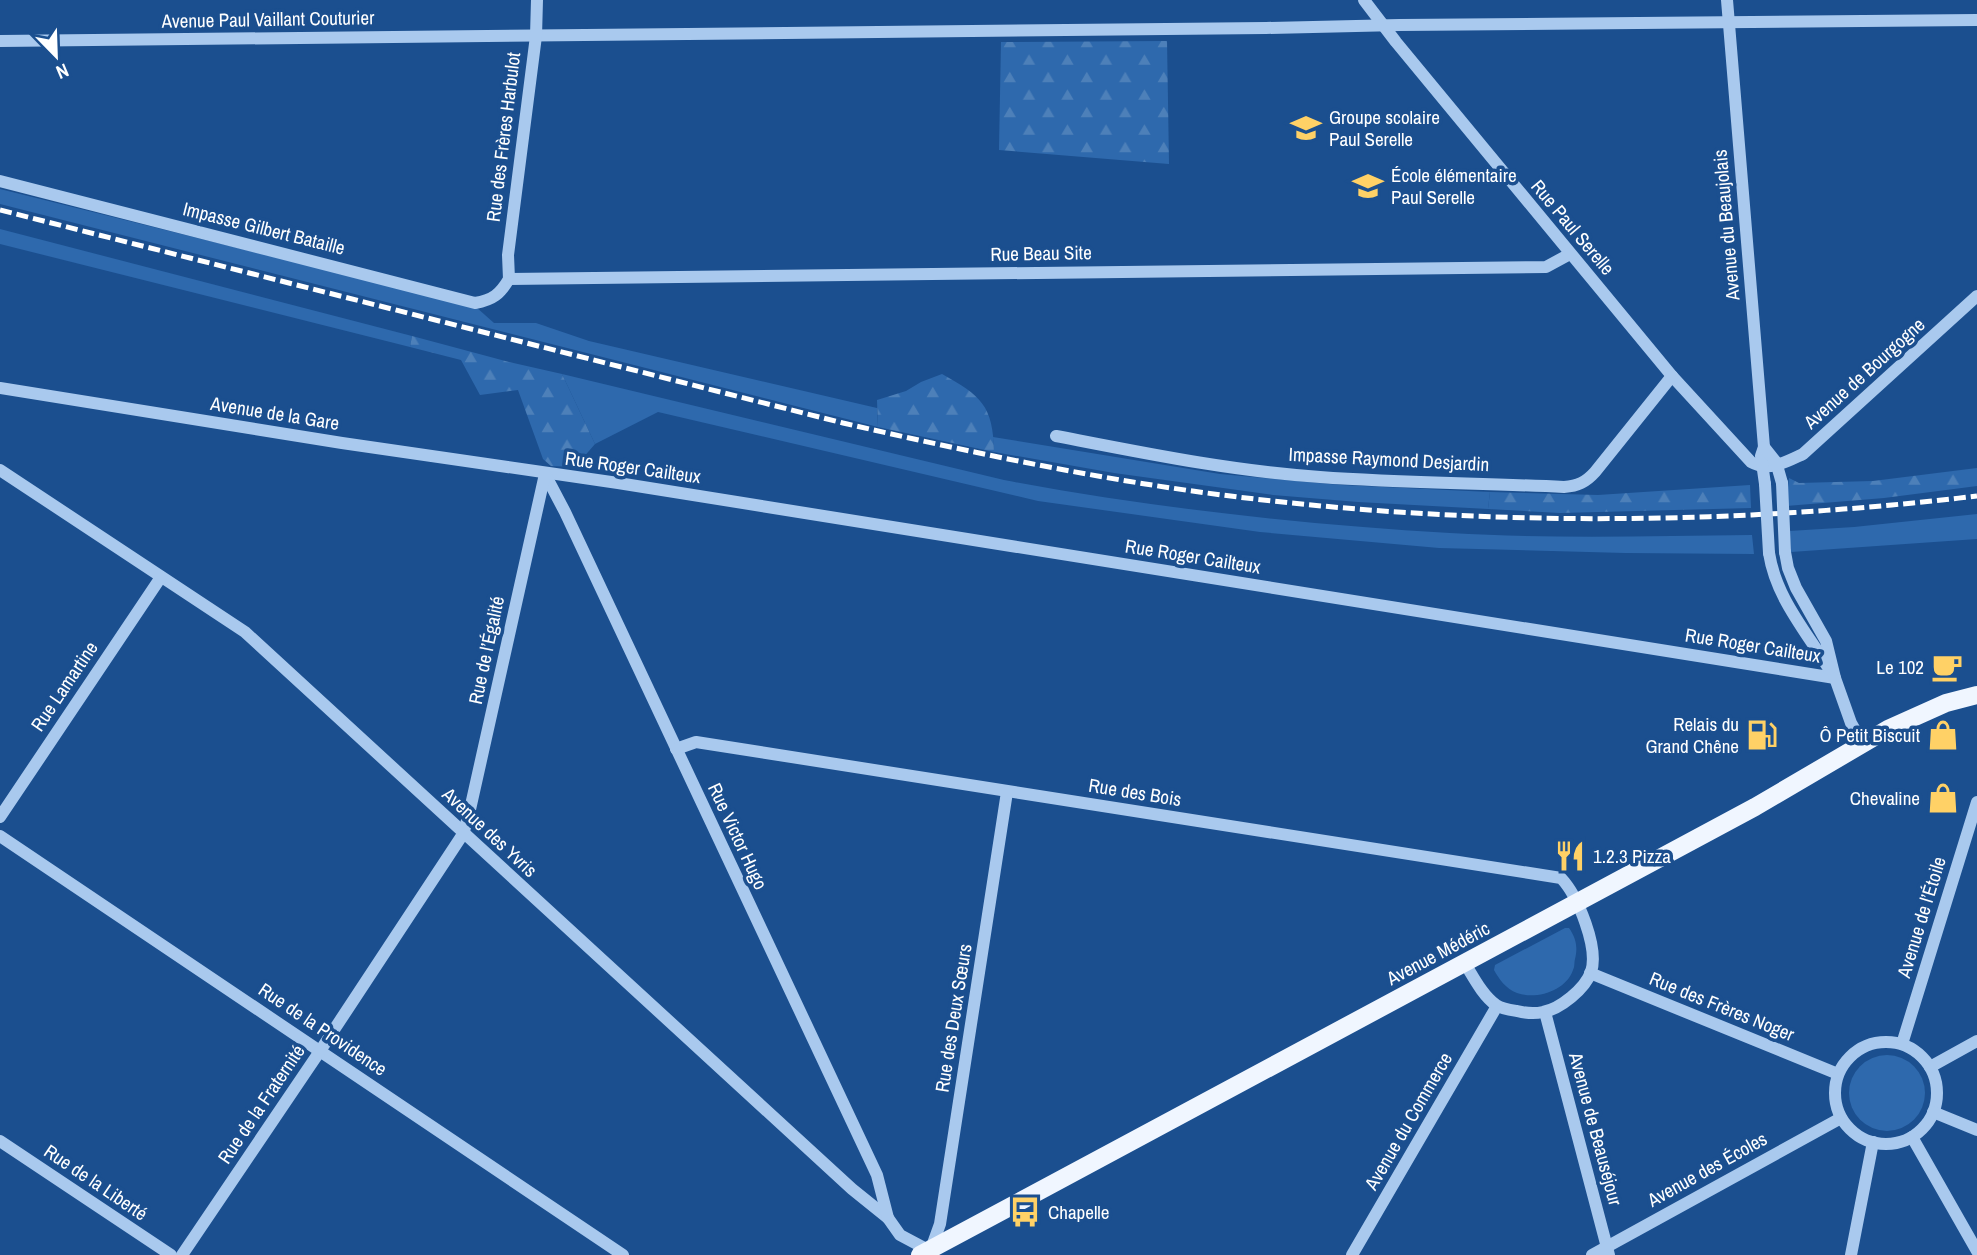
<svg xmlns="http://www.w3.org/2000/svg" width="1977" height="1255" font-family="'Archivo Narrow',sans-serif">
<style>
.green{fill:#2e69ad}
.forest{fill:url(#forest-firs)}
.lines{fill:none;stroke-linecap:round;stroke-linejoin:round}
.minor{stroke:#a9c9ee;stroke-width:12}
.major{stroke:#f0f6ff;stroke-width:18}
.rail{stroke:#fff;stroke-width:5;stroke-dasharray:12 5;stroke-linecap:butt}
.minor-bridge{stroke:#a9c9ee;stroke-width:12}
.labels{text-anchor:middle;dominant-baseline:central;stroke-width:7;stroke-linejoin:round;paint-order:stroke}
.street-label{font-size:19px;fill:#fff;stroke:#1b4f8f}
.poi-label{font-size:19px;fill:#fff;stroke:#1b4f8f;text-anchor:start}
</style>
<defs>
<pattern id="forest-firs" width="22" height="20" patternUnits="userSpaceOnUse" patternTransform="scale(1.75)"><rect width="22" height="20" fill="#2e69ad"/><path d="M5 1l3.5 6h-7zM16 11l3.5 6h-7z" fill="#4d80b9"/></pattern>
</defs>
<rect width="100%" height="100%" fill="#1b4f8f"/>
<g class="green">
<path d="M0,189L476,307L494,323H536L589,341L877,408L878,427L0,204Z"/>
<path d="M0,229L412,336L410,347L0,244Z"/>
<path d="M562,374L1004,480C1151,508 1301,524 1450,533C1551,539 1652,536 1752,535L1754,554L1625,553L1439,548L1260,532L1038,501L658,412L595,444Z"/>
<path d="M993,437L1220,474L1341,485L1490,492L1488,509L1358,502L1273,495L1114,473L994,452Z"/>
<path d="M1977,514V539L1791,552L1789,531L1854,527Z"/>
<path d="M1565,928H1569C1576,938 1578,947 1575,959C1574,963 1575,966 1573,970C1566,991 1536,1000 1517,993C1506,989 1499,979 1494,970L1495,965Z"/>
<circle cx="1887" cy="1093" r="38"/>
</g>
<g class="forest">
<path d="M1167,41L1169,164L999,150L1001,42Z"/>
<path d="M412,336L509,362L562,374L595,444L575,467L551,466L543,459L518,390L480,395L461,360L410,347Z"/>
<path d="M942,374C981,396 993,405 994,452L878,427L877,400L906,391L921,382Z"/>
<path d="M1977,468V486L1884,498L1786,506L1789,478L1799,483L1873,481Z"/>
<path d="M1750,485L1751,508L1560,513L1488,509L1490,492L1598,495Z"/>
</g>
<g class="lines">
<g class="minor">
<path d="M1364,0L1396,42L1672,376L1751,462C1769,472 1786,462 1803,454L1977,296"/>
<path d="M1727,0L1764,447L1761,456L1765,484"/>
<path d="M0,41L1266,28L1399,25L1977,20"/>
<path d="M0,181L475,303C493,300 500,294 509,279"/>
<path d="M509,279L1546,267L1570,254"/>
<path d="M509,279L508,255L536,36L537,0"/>
<path d="M0,388L342,443L618,483L1835,678"/>
<path d="M1056,436C1144,453 1231,471 1320,477C1401,483 1483,483 1564,487C1578,486 1586,482 1595,472L1672,376"/>
<path d="M1764,447L1776,462L1782,483"/>
<path d="M0,470L245,632L852,1189L888,1218L900,1235L932,1252"/>
<path d="M545,474L565,512L877,1175L888,1218"/>
<path d="M1785,552L1788,568L1796,588L1826,641L1835,678L1851,723L1863,744"/>
<path d="M1769,553C1776,598 1806,631 1829,669"/>
<path d="M676,749L696,742L1561,878C1578,896 1599,948 1591,972C1585,989 1560,1009 1543,1012C1534,1014 1525,1013 1517,1011C1510,1010 1502,1009 1496,1005C1482,995 1473,976 1464,962"/>
<path d="M0,817L161,577"/>
<path d="M0,836L623,1255"/>
<path d="M1590,973L1838,1074"/>
<path d="M1545,1012L1609,1255"/>
<circle cx="1886" cy="1093" r="51"/>
<path d="M1902,1044L1977,802"/>
<path d="M1930,1067L1977,1041"/>
<path d="M1933,1112L1977,1130"/>
<path d="M1912,1137L1977,1251"/>
<path d="M0,1141L171,1255"/>
<path d="M931,1249L940,1224L1007,792"/>
<path d="M182,1255L320,1051L463,834L469,814L545,474"/>
<path d="M1352,1255L1497,1006"/>
<path d="M1592,1255L1841,1118"/>
<path d="M1851,1255L1873,1142"/>
</g>
<path class="major" d="M920,1255L1755,807L1888,729L1946,703L1977,695"/>
<path class="rail" d="M0,210L843,423C974,453 1105,481 1238,497C1484,527 1732,525 1977,496"/>
<g class="minor-bridge">
<path d="M1782,483L1785,552"/>
<path d="M1765,484L1769,553"/>
</g>
</g>
<defs>
<g id="school-bare" transform="scale(2.415)"><path d="M0-5L7-2L0 1L-7-2ZM-4 1L0 2.5L4 1V4Q0 6-4 4Z" fill="#ffd166" stroke="#1b4f8f" stroke-width="2.5" paint-order="stroke"/></g>
<g id="cafe-bare" transform="scale(2.415)"><path d="M-5.5-4.5H6V0H3Q3 3.5 0 3.5H-2.5Q-5.5 3.5-5.5 0ZM3-3.2v2h1.7v-2ZM-6 4.5H4V6H-6Z" fill="#ffd166" stroke="#1b4f8f" stroke-width="2.5" paint-order="stroke"/></g>
<g id="fuel-bare" transform="scale(2.415)"><path d="M-5.5-6h7V0h2V4h1.3V-2.5L3-4.5l.8-.8L6-3V5H2.5V1h-1V6h-7ZM-4.2-4.7v3.2H.2V-4.7Z" fill="#ffd166" stroke="#1b4f8f" stroke-width="2.5" paint-order="stroke"/></g>
<g id="shop-bare" transform="scale(2.415)"><path d="M-5-2.5h2.3a2.7 3.5 0 0 1 5.4 0H5L5.5 6h-11ZM-1.5-2.5h3a1.5 2.3 0 0 0-3 0Z" fill="#ffd166" stroke="#1b4f8f" stroke-width="2.5" paint-order="stroke"/></g>
<g id="restaurant-bare" transform="scale(2.415)"><path d="M-5-6h1v4h1v-4h1v4h1v-4h1v5L-1.5 .5V6h-2V.5L-5-1ZM5-6V6H3V1.5H1.5Q1.5-4 5-6Z" fill="#ffd166" stroke="#1b4f8f" stroke-width="2.5" paint-order="stroke"/></g>
<g id="bus-bare" transform="scale(2.415)"><path d="M-5-6H5V4H4V6H2V4H-2V6H-4V4H-5ZM-3.5-4V0h7V-4ZM-3.5 1.2v1.5H-2V1.2ZM2 1.2v1.5H3.5V1.2Z" fill="#ffd166" stroke="#1b4f8f" stroke-width="2.5" paint-order="stroke"/></g>
</defs>
<g fill-rule="evenodd">
<use href="#school-bare" x="1306" y="128"/>
<use href="#school-bare" x="1368" y="186"/>
<use href="#cafe-bare" x="1947" y="667"/>
<use href="#fuel-bare" x="1762" y="735"/>
<use href="#shop-bare" x="1943" y="735"/>
<use href="#shop-bare" x="1943" y="798"/>
<use href="#restaurant-bare" x="1570" y="856"/>
<use href="#bus-bare" x="1025" y="1212"/>
</g>
<g class="labels">
<g class="street-label">
<text transform="translate(268 19) rotate(-1)">Avenue Paul Vaillant Couturier</text>
<text transform="translate(503 137) rotate(-83)">Rue des Frères Harbulot</text>
<text transform="translate(1726 225) rotate(-95)">Avenue du Beaujolais</text>
<text transform="translate(1573 227) rotate(50)">Rue Paul Serelle</text>
<text transform="translate(264 228) rotate(14)">Impasse Gilbert Bataille</text>
<text transform="translate(1041 253) rotate(-1)">Rue Beau Site</text>
<text transform="translate(1864 373) rotate(-42)">Avenue de Bourgogne</text>
<text transform="translate(275 413) rotate(9)">Avenue de la Gare</text>
<text transform="translate(1389 459) rotate(3)">Impasse Raymond Desjardin</text>
<text transform="translate(633 467) rotate(8)">Rue Roger Cailteux</text>
<text transform="translate(1193 556) rotate(9)">Rue Roger Cailteux</text>
<text transform="translate(1753 645) rotate(9)">Rue Roger Cailteux</text>
<text transform="translate(486 650) rotate(-78)">Rue de l’Égalité</text>
<text transform="translate(64 686) rotate(-56)">Rue Lamartine</text>
<text transform="translate(1135 792) rotate(9)">Rue des Bois</text>
<text transform="translate(490 832) rotate(43)">Avenue des Yvris</text>
<text transform="translate(738 836) rotate(65)">Rue Victor Hugo</text>
<text transform="translate(1921 917) rotate(-73)">Avenue de l’Étoile</text>
<text transform="translate(1438 953) rotate(-28)">Avenue Médéric</text>
<text transform="translate(1722 1006) rotate(22)">Rue des Frères Noger</text>
<text transform="translate(953 1018) rotate(-81)">Rue des Deux Sœurs</text>
<text transform="translate(323 1029) rotate(34)">Rue de la Providence</text>
<text transform="translate(261 1104) rotate(-56)">Rue de la Fraternité</text>
<text transform="translate(1408 1121) rotate(-60)">Avenue du Commerce</text>
<text transform="translate(1596 1129) rotate(75)">Avenue de Beauséjour</text>
<text transform="translate(1707 1169) rotate(-29)">Avenue des Écoles</text>
<text transform="translate(96 1182) rotate(34)">Rue de la Liberté</text>
</g>
<g class="poi-label">
<text x="1329" y="117">Groupe scolaire<tspan x="1329" dy="22">Paul Serelle</tspan></text>
<text x="1391" y="175">École élémentaire<tspan x="1391" dy="22">Paul Serelle</tspan></text>
<text x="1924" y="667" text-anchor="end">Le 102</text>
<text x="1739" y="724" text-anchor="end">Relais du<tspan x="1739" dy="22">Grand Chêne</tspan></text>
<text x="1920" y="735" text-anchor="end">Ô Petit Biscuit</text>
<text x="1920" y="798" text-anchor="end">Chevaline</text>
<text x="1593" y="856">1.2.3 Pizza</text>
<text x="1048" y="1212">Chapelle</text>
</g>
</g>
<g transform="translate(56 56) rotate(157)" stroke="#1b4f8f" stroke-width="5" paint-order="stroke">
<path d="M0-5L12 26L0 18L-12 26Z" fill="#ffffff"/>
<text y="-10" font-size="19" font-weight="bold" text-anchor="middle" fill="#ffffff">N</text>
</g>
</svg>
